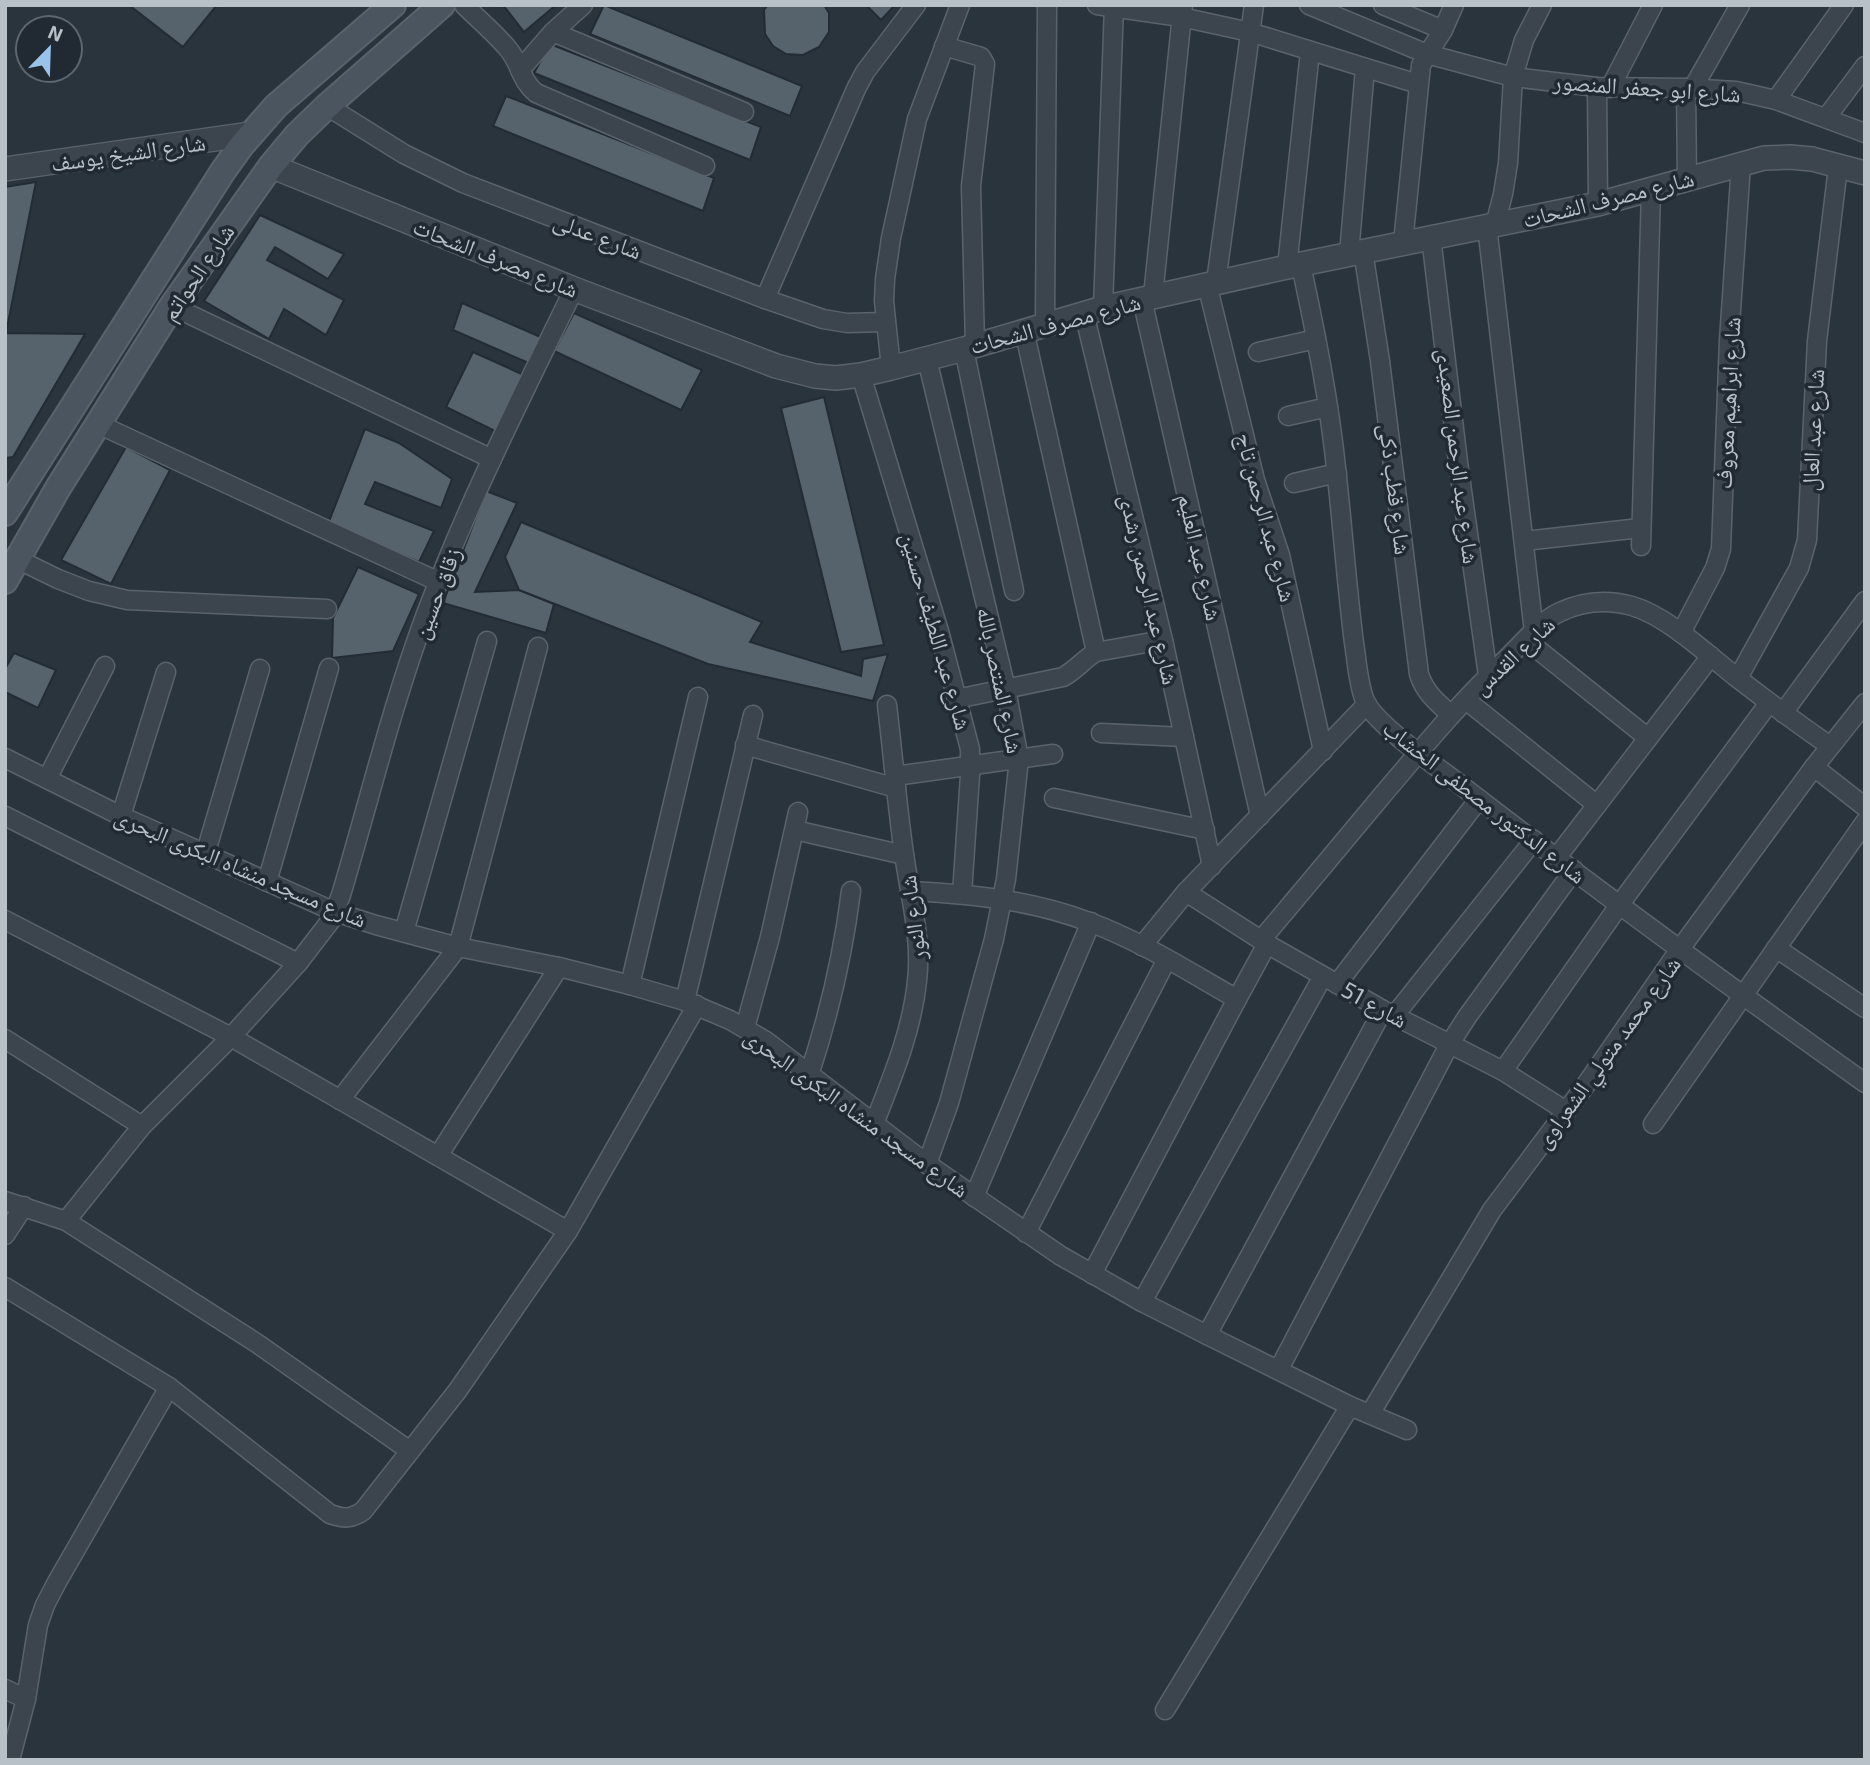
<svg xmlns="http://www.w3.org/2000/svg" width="1870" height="1765" font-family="'Exo 2','Noto Naskh Arabic',sans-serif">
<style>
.building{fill:#56626c;stroke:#232c34;stroke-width:2}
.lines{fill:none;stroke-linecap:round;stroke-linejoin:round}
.minor-casing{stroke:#5a636b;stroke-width:21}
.tertiary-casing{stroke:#5a636b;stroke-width:26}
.secondary-casing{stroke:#5a636b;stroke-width:28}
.minor{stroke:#3c454d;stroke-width:18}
.tertiary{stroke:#3c454d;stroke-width:23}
.secondary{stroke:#4b5560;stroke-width:24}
.labels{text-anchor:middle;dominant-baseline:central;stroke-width:7;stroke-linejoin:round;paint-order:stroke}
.street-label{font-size:23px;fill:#b8c0c8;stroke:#212a32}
</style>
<rect width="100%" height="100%" fill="#29343d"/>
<g class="building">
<path d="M129,5H217L183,47Z"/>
<path d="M503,5H556L524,32Z"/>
<path d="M604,5L802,86L790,116L590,34Z"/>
<path d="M768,5H824L829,13V32L819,47L803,55L786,54L773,46L765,34L764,10Z"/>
<path d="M866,5H895L881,20Z"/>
<path d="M550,44L761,127L750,160L534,73Z"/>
<path d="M506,96L714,178L703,211L493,126Z"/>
<path d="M36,182L6,333L85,334L13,457L5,458V187Z"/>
<path d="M260,215L344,254L328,279L275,247L267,260L344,300L326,335L284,309L269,339L204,301Z"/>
<path d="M462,303L543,338L531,364L453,330Z"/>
<path d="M574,313L702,370L681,410L554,351Z"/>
<path d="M473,352L524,375L497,432L446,407Z"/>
<path d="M824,397L884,645L841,652L781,408Z"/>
<path d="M365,429L399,443L452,479L441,508L375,482L365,504L434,531L419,562L328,524Z"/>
<path d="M126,447L170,470L111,584L61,560Z"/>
<path d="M486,491L517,503L475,592L519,590L554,604L546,633L443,603Z"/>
<path d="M521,522L762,622L750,642L861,676L863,659L888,654L873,701L708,664L519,590L505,557Z"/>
<path d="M358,567L419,594L393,651L332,658L333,618Z"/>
<path d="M14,653L56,670L38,708L5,692V669Z"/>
</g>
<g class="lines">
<g class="minor-casing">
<g id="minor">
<path d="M464,5C479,20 496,34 509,50C521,65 521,81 536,93L705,166"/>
<path d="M1097,5L1181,17L1250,32L1418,84"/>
<path d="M1309,5L1427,54L1513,77L1597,87L1686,88L1736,91L1776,100L1865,133"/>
<path d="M1383,5L1443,30"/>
<path d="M553,32L744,112"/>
<path d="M944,46L978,56L981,57L985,64L971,186L975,345"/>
<path d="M520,70L553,32L583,5"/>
<path d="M1597,87L1598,204"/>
<path d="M1610,88L1653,5"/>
<path d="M1686,88L1687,180"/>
<path d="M1693,88L1740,5"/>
<path d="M1776,100L1844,5"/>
<path d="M327,106L404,154L463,183L765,299L823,319L847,323L885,322"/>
<path d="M1826,118L1865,66"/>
<path d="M1495,225L1503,194L1508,163L1513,77L1524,40L1542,5"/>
<path d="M1487,226L1534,632"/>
<path d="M1431,237L1458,462L1488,676"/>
<path d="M1403,243L1421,65L1443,30L1454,5"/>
<path d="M1363,251L1380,361L1419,674C1425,693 1437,702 1451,715"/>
<path d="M1349,254L1365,68"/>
<path d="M1301,265C1316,335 1330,405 1337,477C1343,532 1347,588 1354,643C1357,661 1358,684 1365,701C1376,725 1439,768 1462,786C1594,888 1729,986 1865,1083"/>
<path d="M1287,267L1310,51"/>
<path d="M1216,282L1254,5"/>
<path d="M1207,284L1255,480L1280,555L1323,751"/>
<path d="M1153,296L1183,5"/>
<path d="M765,299L856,89L865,72L916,5"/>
<path d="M1142,299L1260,816"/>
<path d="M172,306L492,459"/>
<path d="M1103,308L1114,5"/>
<path d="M1084,313L1163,640L1212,866"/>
<path d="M1045,323L1047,5"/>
<path d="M1024,330L1096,652"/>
<path d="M964,349L1014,591"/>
<path d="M1258,352L1316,339"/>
<path d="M927,359L1006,689L1019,759L1006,879L994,939L949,1103L927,1164"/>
<path d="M891,368L884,301L885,279L891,238L917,119L960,5"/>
<path d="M861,375L939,631L970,749V775L962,894"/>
<path d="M1288,416L1328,407"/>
<path d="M98,424L439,582"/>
<path d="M1294,483L1337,473"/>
<path d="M1524,541L1640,528"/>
<path d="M1641,546L1651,190"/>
<path d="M17,559L58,579L89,591L127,600L327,609"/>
<path d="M1681,633L1715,568L1721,549L1729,340L1741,164"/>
<path d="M1526,640L1648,738"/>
<path d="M1738,678L1799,568L1807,540L1817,341L1838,167"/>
<path d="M956,699L1063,677C1076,670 1084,659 1096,652L1163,640"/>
<path d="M1466,700L1597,805"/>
<path d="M1783,713L1865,601"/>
<path d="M1101,733L1184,737"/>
<path d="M745,745L896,788"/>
<path d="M5,758L121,816L335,912L376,925L458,947L559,967L630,985L685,1001L730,1020L766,1041L927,1164L1061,1256L1142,1302L1207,1335L1350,1406L1407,1430"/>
<path d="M1814,767L1865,807"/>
<path d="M895,776L1053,754"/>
<path d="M47,779L105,666"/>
<path d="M1054,798L1205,830"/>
<path d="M5,816L298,963"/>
<path d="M121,816L166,672"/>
<path d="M795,830L904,855"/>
<path d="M205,855L260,669"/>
<path d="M1557,857L1711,656"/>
<path d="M267,882L329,668"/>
<path d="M910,891C970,894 1032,900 1089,922C1141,941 1189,972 1237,999"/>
<path d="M1186,892L1267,944L1383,1010L1503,1071L1566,1111"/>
<path d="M5,920L231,1037L568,1231"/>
<path d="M404,932L487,641"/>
<path d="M1261,940C1301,893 1340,846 1380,798C1420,751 1459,703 1504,661C1521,645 1539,622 1560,612C1583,601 1607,599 1632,606C1667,616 1707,654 1736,677C1767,701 1798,724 1830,746"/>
<path d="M1142,946L1186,892L1367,704"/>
<path d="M1776,948L1865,1008"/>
<path d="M1337,984L1479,799"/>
<path d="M630,985L698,697"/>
<path d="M685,1001L753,715"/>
<path d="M1394,1016L1534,840"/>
<path d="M745,1028L770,937L798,812"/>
<path d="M5,1039L142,1126"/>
<path d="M1503,1071L1620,904L1769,703"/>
<path d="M809,1075C829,1015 843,955 851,891"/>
<path d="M340,1100L458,947L538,647"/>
<path d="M874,1124C892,1078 912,1031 917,981C922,939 910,896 904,854C897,805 893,755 887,705"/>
<path d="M1653,1124L1865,822"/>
<path d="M438,1156L559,967"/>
<path d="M974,1197L1091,922"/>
<path d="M5,1201L66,1221L258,1344L410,1451"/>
<path d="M66,1221L142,1126L231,1037L298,963L331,920L341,895C369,801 392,705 426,614C468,502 522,396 574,289"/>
<path d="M1026,1233L1167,959"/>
<path d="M5,1235L24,1206"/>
<path d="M1092,1274L1237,999L1267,944"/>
<path d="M5,1287L169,1387L330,1514C344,1519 351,1519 363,1511L458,1390L568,1231L697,1005"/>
<path d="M1142,1302L1323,976"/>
<path d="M1207,1335L1383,1010"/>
<path d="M1279,1369L1449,1045L1467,1017L1574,870"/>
<path d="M1370,1414L1492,1210L1585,1086L1680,949L1814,767L1865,703"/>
<path d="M5,1689L26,1699"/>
<path d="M1165,1710L1350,1406"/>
<path d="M10,1760L26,1699L38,1625L45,1605L57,1582L169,1387"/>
</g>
</g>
<g class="tertiary-casing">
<g id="tertiary">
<path d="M271,166L574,289L776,366L815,376L836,378L861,375L891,368L964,349L1103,308L1287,267L1598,204L1764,158L1790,157L1812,159L1865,173"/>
<path d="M5,169L250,134"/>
</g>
</g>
<g class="secondary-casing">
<g id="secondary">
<path d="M5,513L223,171L241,146L276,106L393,5"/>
<path d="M5,581L58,488L172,306L271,166L297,135L327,106L442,5"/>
</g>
</g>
<use href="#minor" class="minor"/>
<use href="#tertiary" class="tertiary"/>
<use href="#secondary" class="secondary"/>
</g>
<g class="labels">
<g class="street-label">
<text transform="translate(1647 87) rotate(4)">شارع ابو جعفر المنصور</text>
<text transform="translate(128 152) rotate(-8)">شارع الشيخ يوسف</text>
<text transform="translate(1608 198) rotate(-14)">شارع مصرف الشحات</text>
<text transform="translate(598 235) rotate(21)">شارع عدلى</text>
<text transform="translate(496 257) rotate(22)">شارع مصرف الشحات</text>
<text transform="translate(197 272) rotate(-56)">شارع الحواتم</text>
<text transform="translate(1055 323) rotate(-15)">شارع مصرف الشحات</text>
<text transform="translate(1727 403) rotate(-87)">شارع ابراهيم معروف</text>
<text transform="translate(1812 430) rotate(-87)">شارع عبد العال</text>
<text transform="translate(1459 456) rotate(83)">شارع عبد الرحمن الصعيدى</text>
<text transform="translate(1396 489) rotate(83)">شارع قطب ذكى</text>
<text transform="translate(1267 517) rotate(75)">شارع عبد الرحمن تاج</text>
<text transform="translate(1201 557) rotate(77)">شارع عبد العليم</text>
<text transform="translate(1150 589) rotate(77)">شارع عبد الرحمن رشدى</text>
<text transform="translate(436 593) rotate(-69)">زقاق حسين</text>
<text transform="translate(937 631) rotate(74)">شارع عبد اللطيف حسنين</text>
<text transform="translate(1513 655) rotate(-43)">شارع القدس</text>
<text transform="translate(1001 680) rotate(78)">شارع المنتصر بالله</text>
<text transform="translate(1485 801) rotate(38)">شارع الدكتور مصطفى الخشاب</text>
<text transform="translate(241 867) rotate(23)">شارع مسجد منشاه البكرى البحرى</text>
<text transform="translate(912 918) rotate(-97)">شارع النور</text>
<text transform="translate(1375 1004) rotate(29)">شارع 51</text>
<text transform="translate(1607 1052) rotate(-54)">شارع محمد متولي الشعراوى</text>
<text transform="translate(857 1112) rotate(36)">شارع مسجد منشاه البكرى البحرى</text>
</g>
</g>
<rect width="1870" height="1765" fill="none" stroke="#b8c0c8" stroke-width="14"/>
<g transform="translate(49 49) rotate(23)"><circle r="33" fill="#212a32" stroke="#5d666e" stroke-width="2"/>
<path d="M0-5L12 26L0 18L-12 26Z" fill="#9ac3eb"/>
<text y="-10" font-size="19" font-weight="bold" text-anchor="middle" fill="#b8c0c8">N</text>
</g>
</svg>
